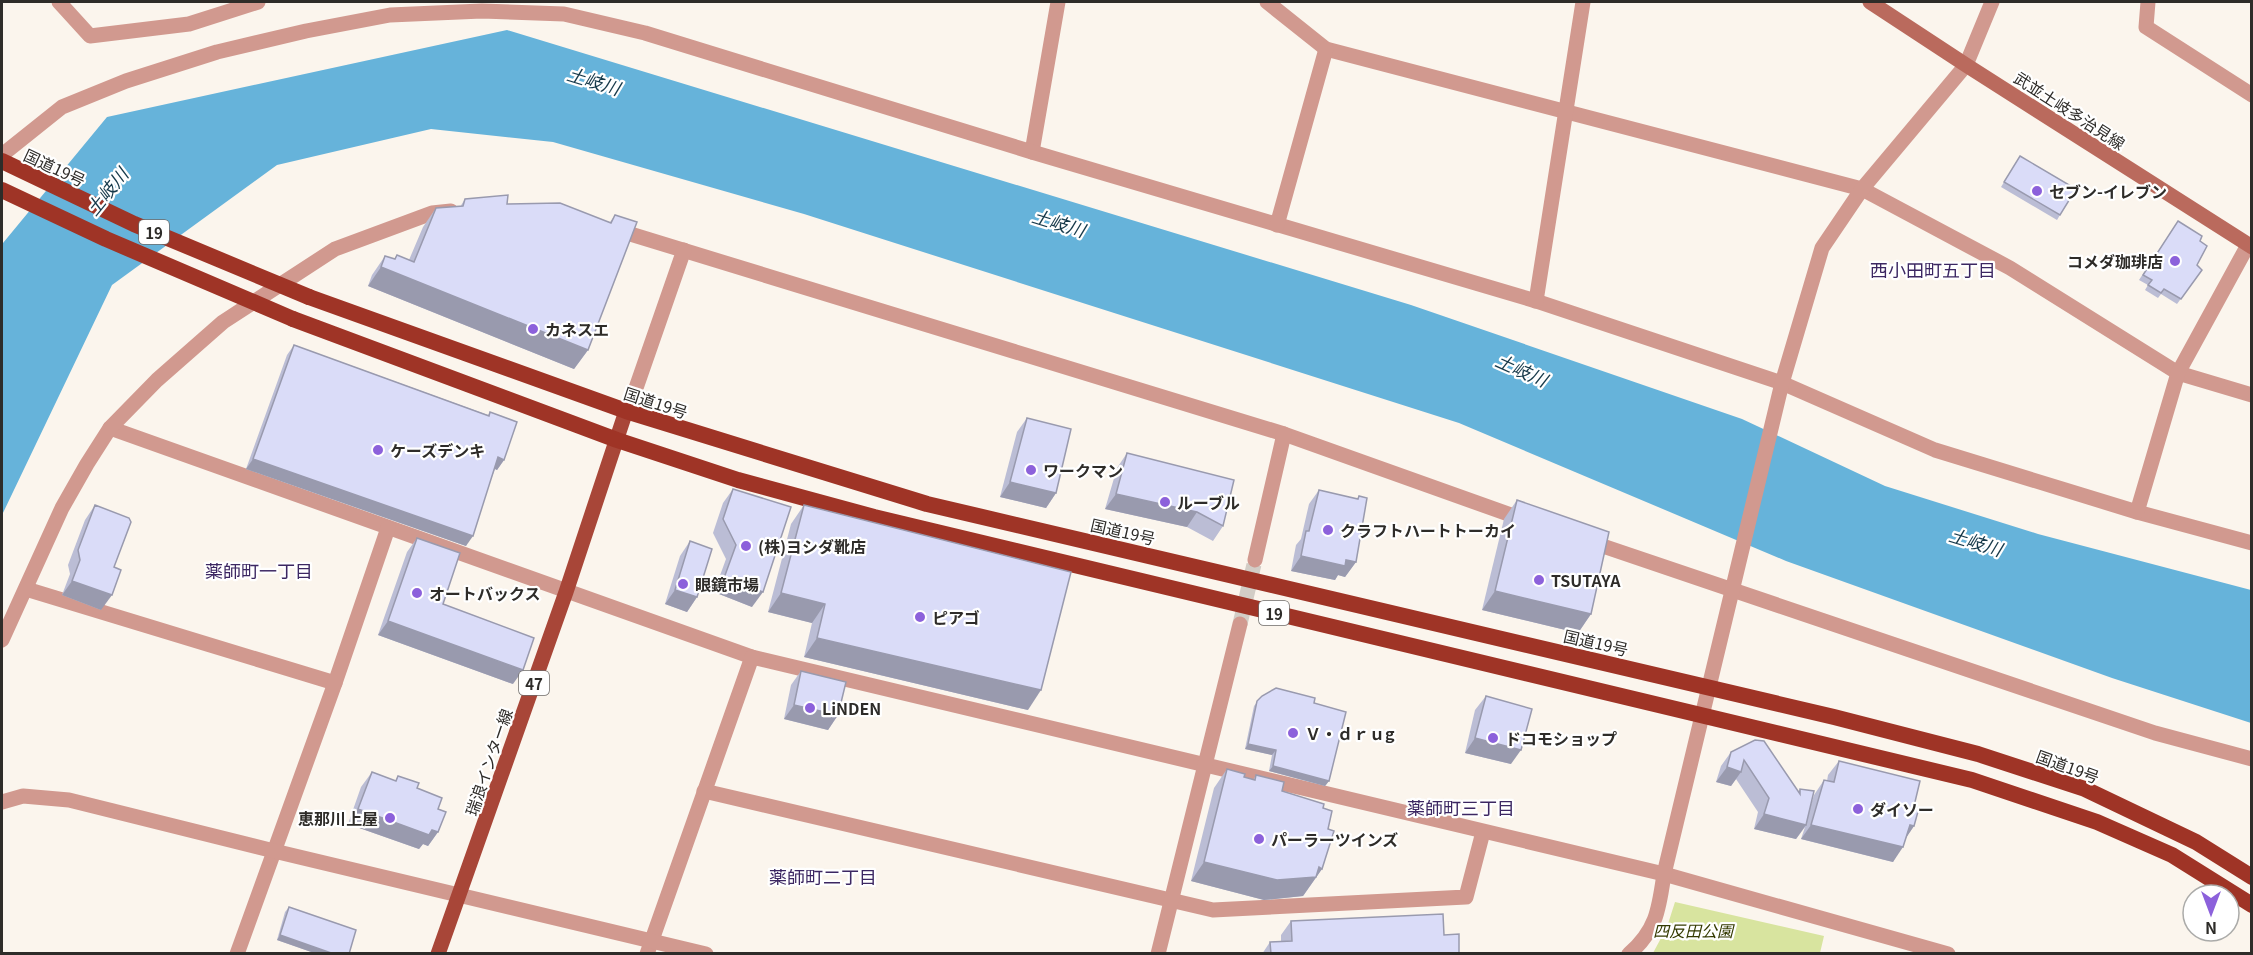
<svg xmlns="http://www.w3.org/2000/svg" width="2253" height="955" font-family="Georgia,'Noto Sans JP',serif">
<style>
.green{fill:#d8e49f}
.water{fill:#66b3da}
.lines{fill:none;stroke-linecap:round;stroke-linejoin:round}
.minor-tunnel{stroke:#d2cdc6;stroke-width:15;stroke-dasharray:15 8;stroke-linecap:butt}
.minor{stroke:#d1998f;stroke-width:15}
.tertiary{stroke:#d1998f;stroke-width:15}
.secondary{stroke:#ba6a5d;stroke-width:15}
.primary{stroke:#a84638;stroke-width:15}
.trunk{stroke:#9f3426;stroke-width:16}
.trunk-bridge{stroke:#9f3426;stroke-width:16}
.wall{fill:#bbbdd5}
.shaded-wall{fill:#999aae}
.building{fill:#dadcf8;stroke:#999aae;stroke-width:1.5}
.poi-dot{fill:#8c61db;stroke:#fff;stroke-width:2}
.labels{text-anchor:middle;dominant-baseline:central;stroke-width:4.5;stroke-linejoin:round;paint-order:stroke}
.shield{fill:#fff;stroke:#6d6b69;stroke-width:1.5}
.shield-label{font-size:15px;font-weight:bold;fill:#2e2c29}
.street-label{font-size:16px;fill:#2e2c29;stroke:#fff}
.poi-label{font-size:16px;font-weight:bold;fill:#2e2c29;stroke:#fff;text-anchor:start}
.park-label{font-size:16px;font-style:italic;fill:#343a01;stroke:#fff}
.water-label{font-size:18px;font-style:italic;fill:#16394a;stroke:#fff}
.neighbourhood-label{font-size:18px;fill:#3c2762;stroke:#fff}
</style>
<rect width="100%" height="100%" fill="#fbf5ed"/>
<path class="green" d="M1675,902L1824,936L1820,953H1653L1667,927Z"/>
<path class="water" d="M507,30L1411,305L1742,419L1885,486L2038,534L2251,590V723L2112,678L1786,561L1459,423L804,214L553,142L431,129L277,165L112,285L2,515V248L3,243L107,117Z"/>
<g class="lines">
<path class="minor-tunnel" d="M1240,624L1255,560"/>
<g class="minor">
<path d="M59,2L90,36L189,24L258,2"/>
<path d="M1267,2L1326,49L1862,189L2010,268L2178,373L2252,395"/>
<path d="M2148,2L2146,27L2252,95"/>
<path d="M1966,65L1992,2"/>
<path d="M1032,152L1058,2"/>
<path d="M2,155L62,107L126,81L217,52L306,31L390,15L482,11L564,14L645,33L1032,152L1536,301L1782,383L1935,450L2137,512L2252,543"/>
<path d="M1277,225L1326,49"/>
<path d="M614,229L1284,434L1525,520"/>
<path d="M1536,301L1583,2"/>
<path d="M626,411L636,388L684,250"/>
<path d="M110,428L752,657L1664,874"/>
<path d="M2137,512L2178,373L2248,245"/>
<path d="M1588,541L2155,733L2252,759"/>
<path d="M1255,560L1284,434"/>
<path d="M26,589L335,683"/>
<path d="M2,640L62,508L87,464L110,428L157,380L223,322L335,249L432,213L451,211"/>
<path d="M704,791L1213,910L1466,897L1483,832"/>
<path d="M237,954L335,683L388,528"/>
<path d="M647,954L752,657"/>
<path d="M1158,954L1240,624"/>
</g>
<g class="tertiary">
<path d="M2,802L23,796L69,800L274,851L706,954"/>
<path d="M1664,874L1948,954"/>
<path d="M1629,954C1657,930 1659,908 1664,874L1782,383L1822,248L1862,189L1966,65"/>
</g>
<path class="secondary" d="M1870,2L1966,65L2252,247"/>
<path class="primary" d="M438,954L566,592L626,411"/>
<g class="trunk">
<path d="M309,297L626,411L927,504L1834,717L1978,754L2085,789L2196,842L2252,877"/>
<path d="M293,319L617,440L738,480L874,517L1972,780L2097,822L2172,855L2252,905"/>
</g>
<g class="trunk-bridge">
<path d="M2,161L134,224L309,297"/>
<path d="M2,190L106,239L293,319"/>
</g>
</g>
<g class="wall">
<path d="M2020,156L2060,215L2057,220L2001,187Z"/>
<path d="M465,199L507,204L610,222L615,215L588,350L574,369L368,286L372,275L385,256L394,259L397,255L409,260L423,227L436,208L460,207Z"/>
<path d="M2178,221L2197,265L2202,270L2177,304L2161,294L2158,298L2145,290L2148,285L2139,280Z"/>
<path d="M294,345L488,415L490,412L504,460L497,470L495,469L466,546L246,469L287,355Z"/>
<path d="M1027,418L1056,493L1046,508L1000,497L1017,432Z"/>
<path d="M1127,453L1223,526L1213,541L1187,527L1105,509L1117,468Z"/>
<path d="M733,489L752,607L714,592L726,559L713,533L723,503Z"/>
<path d="M1319,490L1357,499L1359,496L1356,562L1345,577L1338,575L1335,580L1291,571L1296,545L1301,539L1309,504Z"/>
<path d="M1517,500L1591,614L1578,633L1482,610L1504,519Z"/>
<path d="M95,505L114,567L101,610L62,595L70,574L68,565L85,520Z"/>
<path d="M804,505L1028,710L804,657L812,623L768,612L791,524Z"/>
<path d="M417,538L443,604L513,684L378,635L407,552Z"/>
<path d="M690,541L697,597L687,612L665,604L680,556Z"/>
<path d="M801,671L838,715L828,730L784,719L791,685Z"/>
<path d="M1262,696L1314,703L1329,781L1325,786L1269,771L1272,755L1245,749L1254,706Z"/>
<path d="M1486,696L1511,764L1465,753L1475,710Z"/>
<path d="M1731,752L1798,792L1800,789L1809,811L1814,795L1824,780L1827,781L1828,775L1839,761L1914,806V826L1907,836L1893,862L1801,839L1805,827L1796,839L1754,829L1758,812L1736,779L1731,786L1716,782L1721,766Z"/>
<path d="M1227,769L1244,777L1253,780L1256,775L1282,791L1323,808L1328,829L1322,869L1303,896L1264,900L1191,881L1214,788Z"/>
<path d="M372,772L395,781L398,776L417,788L438,809V832L428,846L423,844L419,849L348,824L361,787Z"/>
<path d="M289,907L349,954H317L277,940L285,912Z"/>
<path d="M1291,921L1444,935L1459,954H1262L1270,942L1281,941V935Z"/>
</g>
<g class="shaded-wall">
<path d="M381,267L588,350L574,369L368,286Z"/>
<path d="M498,457L504,460L497,470L491,467Z"/>
<path d="M253,459L473,536L466,546L246,469Z"/>
<path d="M1010,482L1056,493L1046,508L1000,497Z"/>
<path d="M1116,494L1197,512L1187,527L1105,509Z"/>
<path d="M1301,556L1346,560L1356,562L1345,577L1338,575L1335,580L1291,571Z"/>
<path d="M724,578L763,592L752,607L714,592Z"/>
<path d="M72,581L112,595L101,610L62,595Z"/>
<path d="M675,590L697,597L687,612L665,604Z"/>
<path d="M1495,591L1591,614L1578,633L1482,610Z"/>
<path d="M781,593L825,604L812,623L768,612Z"/>
<path d="M388,621L523,670L513,684L378,635Z"/>
<path d="M817,638L1041,690L1028,710L804,657Z"/>
<path d="M794,705L838,715L828,730L784,719Z"/>
<path d="M1475,738L1521,750L1511,764L1465,753Z"/>
<path d="M1248,744L1276,750L1272,755L1245,749Z"/>
<path d="M1273,766L1329,781L1325,786L1269,771Z"/>
<path d="M1727,767L1741,772L1731,786L1716,782Z"/>
<path d="M358,809L432,830L438,832L428,846L423,844L419,849L348,824Z"/>
<path d="M1764,814L1806,825L1796,839L1754,829Z"/>
<path d="M1811,825L1903,847L1893,862L1801,839Z"/>
<path d="M1910,825L1914,826L1904,841Z"/>
<path d="M1204,862L1319,867L1322,869L1303,896L1264,900L1191,881Z"/>
<path d="M280,935L334,954H317L277,940Z"/>
</g>
<g class="building">
<path d="M2020,156L2076,189L2060,215L2004,182Z"/>
<path d="M508,195L507,204L560,203L611,223L615,215L637,222L588,350L381,267L385,256L395,259L397,255L414,262L436,208L463,206L465,199Z"/>
<path d="M2178,221L2202,236L2200,241L2207,246L2197,265L2202,270L2181,299L2164,289L2161,293L2148,285L2152,280L2143,275Z"/>
<path d="M294,345L489,416L490,412L517,422L504,460L498,457L473,536L253,459Z"/>
<path d="M1027,418L1071,429L1056,493L1010,482Z"/>
<path d="M1127,453L1234,480L1223,526L1197,512L1116,494Z"/>
<path d="M733,489L791,507L763,592L724,578L736,545L723,519Z"/>
<path d="M1319,490L1358,499L1359,496L1367,498L1356,562L1346,560L1345,566L1301,556L1306,531H1309Z"/>
<path d="M1517,500L1609,532L1591,614L1495,591Z"/>
<path d="M95,505L129,518L131,522L114,567L121,570L112,595L72,581L80,560L78,550Z"/>
<path d="M804,505L1071,572L1041,690L817,638L825,604L781,593Z"/>
<path d="M417,538L460,553L443,604L534,638L523,670L388,621Z"/>
<path d="M690,541L712,549L697,597L675,590Z"/>
<path d="M801,671L846,682L838,715L794,705Z"/>
<path d="M1276,688L1315,698L1314,703L1346,712L1329,781L1273,766L1276,750L1248,744L1257,701L1262,696Z"/>
<path d="M1486,696L1532,709L1521,750L1475,738Z"/>
<path d="M1755,740L1764,741L1800,794V789L1814,791L1806,825L1764,814L1769,798L1744,760L1741,772L1727,767L1731,752Z"/>
<path d="M1839,761L1920,781L1914,806L1919,808L1914,826L1910,825L1903,847L1811,825L1824,780L1834,782Z"/>
<path d="M1227,769L1245,774L1244,777L1255,780L1256,775L1284,782L1282,791L1324,804L1323,808L1332,811L1328,829L1334,831L1322,869L1319,867L1316,877L1277,880L1204,862Z"/>
<path d="M372,772L396,781L398,776L419,783L417,788L442,798L438,809L446,812L438,832L432,830L429,835L358,809Z"/>
<path d="M289,907L356,930L349,954H334L280,935Z"/>
<path d="M1443,914L1444,935L1459,934V954H1271L1270,942L1292,941L1291,921Z"/>
</g>
<g class="poi-dot">
<circle cx="2037" cy="191" r="6"/>
<circle cx="2175" cy="261" r="6"/>
<circle cx="533" cy="329" r="6"/>
<circle cx="378" cy="450" r="6"/>
<circle cx="1031" cy="470" r="6"/>
<circle cx="1165" cy="502" r="6"/>
<circle cx="1328" cy="530" r="6"/>
<circle cx="746" cy="546" r="6"/>
<circle cx="1539" cy="580" r="6"/>
<circle cx="683" cy="584" r="6"/>
<circle cx="417" cy="593" r="6"/>
<circle cx="920" cy="617" r="6"/>
<circle cx="810" cy="708" r="6"/>
<circle cx="1293" cy="733" r="6"/>
<circle cx="1493" cy="738" r="6"/>
<circle cx="1858" cy="809" r="6"/>
<circle cx="390" cy="818" r="6"/>
<circle cx="1259" cy="839" r="6"/>
</g>
<g class="labels">
<g class="shield">
<rect x="139" y="220" width="30" height="24" rx="4.5"/>
<rect x="1259" y="601" width="30" height="24" rx="4.5"/>
<rect x="519" y="671" width="30" height="24" rx="4.5"/>
</g>
<g class="shield-label">
<text x="154" y="232">19</text>
<text x="1274" y="613">19</text>
<text x="534" y="683">47</text>
</g>
<g class="street-label">
<text transform="translate(2070 110) rotate(33)">武並土岐多治見線</text>
<text transform="translate(55 167) rotate(25)">国道19号</text>
<text transform="translate(656 402) rotate(18)">国道19号</text>
<text transform="translate(1123 531) rotate(13)">国道19号</text>
<text transform="translate(1596 642) rotate(13)">国道19号</text>
<text transform="translate(488 762) rotate(-71)">瑞浪インター線</text>
<text transform="translate(2068 766) rotate(20)">国道19号</text>
</g>
<g class="poi-label">
<text x="2049" y="191">セブン-イレブン</text>
<text x="2163" y="261" text-anchor="end">コメダ珈琲店</text>
<text x="545" y="329">カネスエ</text>
<text x="390" y="450">ケーズデンキ</text>
<text x="1043" y="470">ワークマン</text>
<text x="1177" y="502">ルーブル</text>
<text x="1340" y="530">クラフトハートトーカイ</text>
<text x="758" y="546">(株)ヨシダ靴店</text>
<text x="1551" y="580">TSUTAYA</text>
<text x="695" y="584">眼鏡市場</text>
<text x="429" y="593">オートバックス</text>
<text x="932" y="617">ピアゴ</text>
<text x="822" y="708">LiNDEN</text>
<text x="1305" y="733">Ｖ・ｄｒｕg</text>
<text x="1505" y="738">ドコモショップ</text>
<text x="1870" y="809">ダイソー</text>
<text x="378" y="818" text-anchor="end">恵那川上屋</text>
<text x="1271" y="839">パーラーツインズ</text>
</g>
<g class="park-label">
<text x="1693" y="930">四反田公園</text>
</g>
<g class="water-label">
<text transform="translate(594 80) rotate(17)">土岐川</text>
<text transform="translate(106 191) rotate(-51)">土岐川</text>
<text transform="translate(1059 222) rotate(17)">土岐川</text>
<text transform="translate(1522 369) rotate(24)">土岐川</text>
<text transform="translate(1976 541) rotate(17)">土岐川</text>
</g>
<g class="neighbourhood-label">
<text x="1933" y="269">西小田町五丁目</text>
<text x="259" y="570">薬師町一丁目</text>
<text x="1461" y="807">薬師町三丁目</text>
<text x="823" y="876">薬師町二丁目</text>
</g>
</g>
<rect width="2253" height="955" fill="none" stroke="#2e2c29" stroke-width="6"/>
<g transform="translate(2211 913) rotate(180)"><circle r="28" fill="#ffffff" stroke="#ababa9" stroke-width="1.5"/>
<path d="M0-4.5L10 22L0 15L-10 22Z" fill="#8c61db"/>
<text y="-9" font-size="16" font-weight="bold" text-anchor="middle" fill="#2e2c29">N</text>
</g>
</svg>
